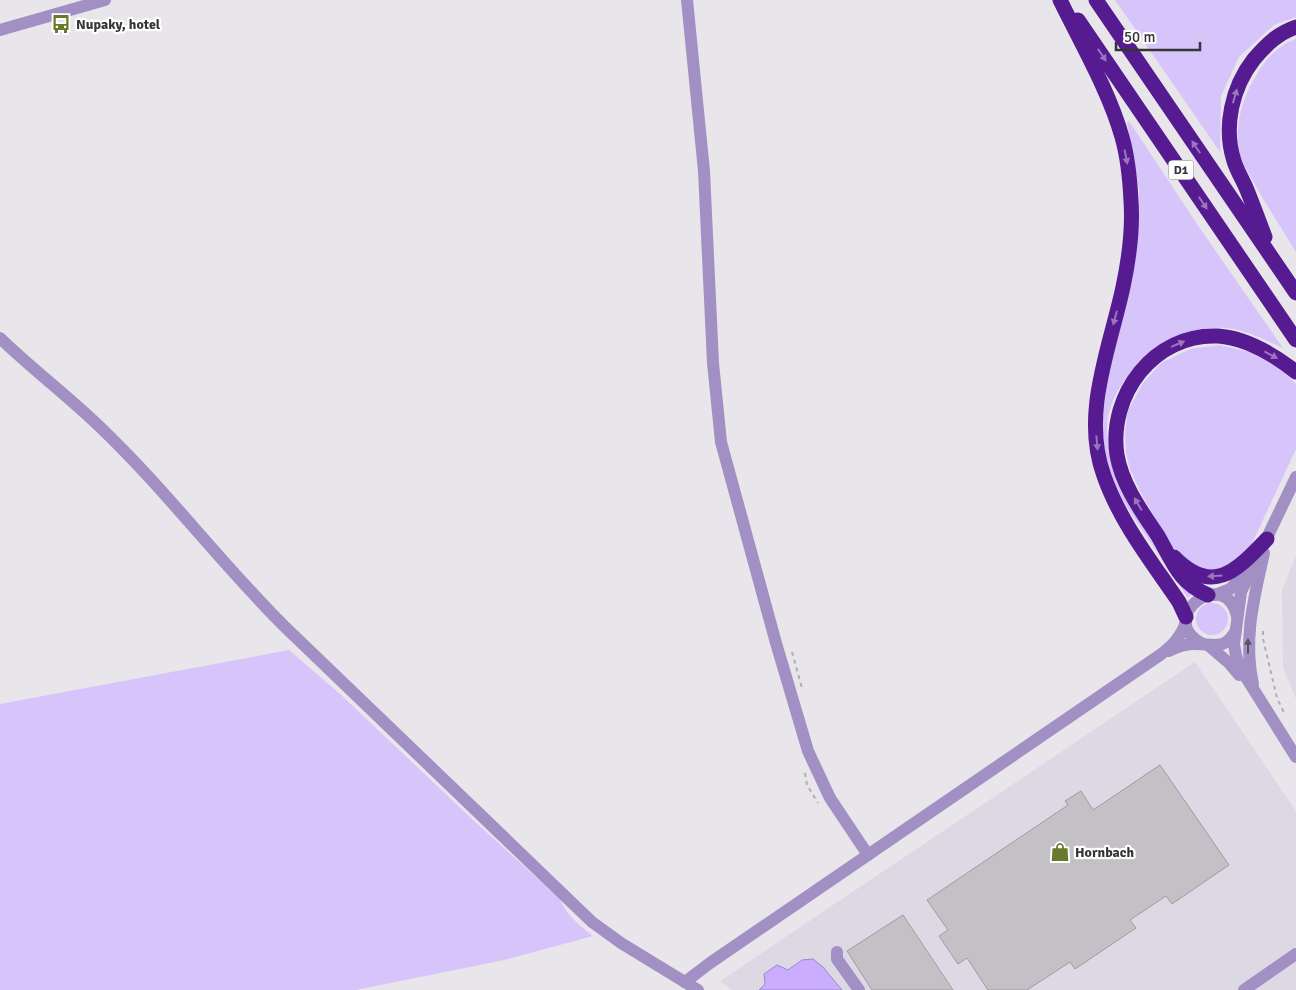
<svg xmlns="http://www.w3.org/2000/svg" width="1296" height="990" font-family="Signika,sans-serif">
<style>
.built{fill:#dcd8e4}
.green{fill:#d7c4fb}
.water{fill:#cbadff;stroke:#9e89c3}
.building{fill:#c3c1c6;stroke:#9e9ca1}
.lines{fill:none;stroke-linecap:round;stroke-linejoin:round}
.path{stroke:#b0afb3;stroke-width:2;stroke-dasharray:4 4;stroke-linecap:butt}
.minor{stroke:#a28fc4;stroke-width:12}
.highway{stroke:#571b91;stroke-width:15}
.oneway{fill:#9a76bd}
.oneway2{fill:#565061}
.labels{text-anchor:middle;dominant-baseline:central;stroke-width:4.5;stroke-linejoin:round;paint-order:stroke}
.shield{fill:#fff;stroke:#727272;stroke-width:1}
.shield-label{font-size:12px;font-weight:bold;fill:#353536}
.poi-label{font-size:14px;font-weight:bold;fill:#353536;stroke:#fff;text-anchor:start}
</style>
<rect width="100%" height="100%" fill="#e8e6eb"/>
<g class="built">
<path d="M1296,556V699L1283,668L1282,590Z"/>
<path d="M1195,662L1296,811V990H732L720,981Z"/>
</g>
<g class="green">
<path d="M1115,0H1296V17L1274,25L1239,57L1221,96L1220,152Z"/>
<path d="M1296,39V252C1282,229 1267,206 1254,183C1250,175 1244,167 1241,159C1232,132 1242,97 1257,74C1266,59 1278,45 1296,39Z"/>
<path d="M1129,121L1199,227L1283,348C1265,340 1246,330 1226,328C1183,326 1151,344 1126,378C1116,392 1107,409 1107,427C1107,439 1109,452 1112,464C1115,475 1125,487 1131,497C1146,525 1162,552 1178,579L1191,595L1188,598L1118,494L1106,460L1102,428L1105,391L1137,251L1139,189L1127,123Z"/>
<path d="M1219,345L1251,352L1282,370L1296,384V449L1249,550L1232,568L1207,571L1187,561L1169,543L1142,495L1130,469L1126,453L1125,431L1128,411L1143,383L1161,363L1190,349Z"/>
<circle cx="1212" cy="619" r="16"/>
<path d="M289,650L339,693L473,820L560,899C566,915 580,926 593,936L504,960L356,990H0V704Z"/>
</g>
<path class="water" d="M813,959L823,967L842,990H759L765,984L764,974L777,965L788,970L802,960Z"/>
<g class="building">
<path d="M1160,765L1229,865L1172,904L1166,896L1130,920L1136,928L1075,969L1070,962L1027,990H988L967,958L958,964L939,936L948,930L927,900L1068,805L1065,801L1081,791L1093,810Z"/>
<path d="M903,915L953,990H872L847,951Z"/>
</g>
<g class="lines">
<g class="path">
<path d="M1263,631V639L1277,698L1285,715"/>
<path d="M792,652L802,688"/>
<path d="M805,773L807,785L818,803"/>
</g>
<g class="minor">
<path d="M687,0L704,171L713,363L721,442L776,643L808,751L830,798L868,855"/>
<path d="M0,30L105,0"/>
<path d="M0,338C32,369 68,396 100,427C165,489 219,561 283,625L592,922L621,943L698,990"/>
<path d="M1296,477L1241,592L1234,644L1236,656L1242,671L1296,757"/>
<path d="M1215,595L1230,589L1246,574"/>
<path d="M1203,644C1153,619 1225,564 1237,616"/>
<path d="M1209,646L1229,663L1239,675"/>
<path d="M1169,651C1177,647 1185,644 1193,644C1212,643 1225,652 1236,630"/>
<path d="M1253,684C1243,639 1254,598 1264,553"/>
<path d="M837,952V959L859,990"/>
<path d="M685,982L710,963L1160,655C1172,646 1181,637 1186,622"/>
<path d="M1244,990L1296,954"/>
</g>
<g class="highway">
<path d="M1060,0C1081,43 1109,91 1122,137C1128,158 1130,180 1131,201C1133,230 1129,259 1123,287C1110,348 1081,414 1104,476C1120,522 1152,562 1179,602L1186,617"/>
<path d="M1096,0L1296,293"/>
<path d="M1078,20L1296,340"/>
<path d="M1265,237C1259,221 1253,205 1247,190C1243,180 1237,171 1234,161C1223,127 1232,87 1254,59C1266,45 1278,33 1296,27"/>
<path d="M1174,557C1213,597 1237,570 1267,539"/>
<path d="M1208,595C1178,582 1173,562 1158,536C1142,512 1122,485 1117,455C1108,395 1154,333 1218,336C1247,338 1273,354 1296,372"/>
</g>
</g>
<defs><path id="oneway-solid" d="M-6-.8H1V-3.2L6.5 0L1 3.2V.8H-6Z" transform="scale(1.25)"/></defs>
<g class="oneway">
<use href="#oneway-solid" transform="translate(1102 55) rotate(56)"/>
<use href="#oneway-solid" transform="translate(1235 96) rotate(-74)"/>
<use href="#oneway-solid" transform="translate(1196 147) rotate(-124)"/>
<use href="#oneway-solid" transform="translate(1126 157) rotate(79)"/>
<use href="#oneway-solid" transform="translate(1203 203) rotate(56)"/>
<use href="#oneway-solid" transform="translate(1115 318) rotate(105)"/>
<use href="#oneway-solid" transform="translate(1178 344) rotate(-23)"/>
<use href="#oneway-solid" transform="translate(1271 355) rotate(28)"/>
<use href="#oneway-solid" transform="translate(1097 443) rotate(85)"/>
<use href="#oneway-solid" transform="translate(1138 504) rotate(-120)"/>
<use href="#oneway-solid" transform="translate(1215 576) rotate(176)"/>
</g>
<use class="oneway2" href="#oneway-solid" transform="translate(1248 646) rotate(-90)"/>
<defs>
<g id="bus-bare" transform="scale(1.5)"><path d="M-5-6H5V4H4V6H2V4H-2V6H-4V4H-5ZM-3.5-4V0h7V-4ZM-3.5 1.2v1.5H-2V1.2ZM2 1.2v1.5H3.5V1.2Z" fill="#687a29" stroke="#fff" stroke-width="2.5" paint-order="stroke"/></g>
<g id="shop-bare" transform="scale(1.5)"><path d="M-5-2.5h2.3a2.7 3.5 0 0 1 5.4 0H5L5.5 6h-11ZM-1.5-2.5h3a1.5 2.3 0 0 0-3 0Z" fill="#687a29" stroke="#fff" stroke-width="2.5" paint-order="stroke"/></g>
</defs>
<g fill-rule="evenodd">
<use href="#bus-bare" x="61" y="24"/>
<use href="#shop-bare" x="1060" y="852"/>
</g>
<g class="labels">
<rect class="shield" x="1168.5" y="160.5" width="25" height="19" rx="4"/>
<g class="shield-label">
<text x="1181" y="170">D1</text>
</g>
<g class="poi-label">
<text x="76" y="24">Nupaky, hotel</text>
<text x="1075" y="852">Hornbach</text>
</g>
</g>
<path d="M1116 42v8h84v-8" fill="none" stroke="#353536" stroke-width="2.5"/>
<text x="1124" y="42" font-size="15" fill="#353536" stroke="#ffffff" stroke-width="4" paint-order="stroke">50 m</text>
</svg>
